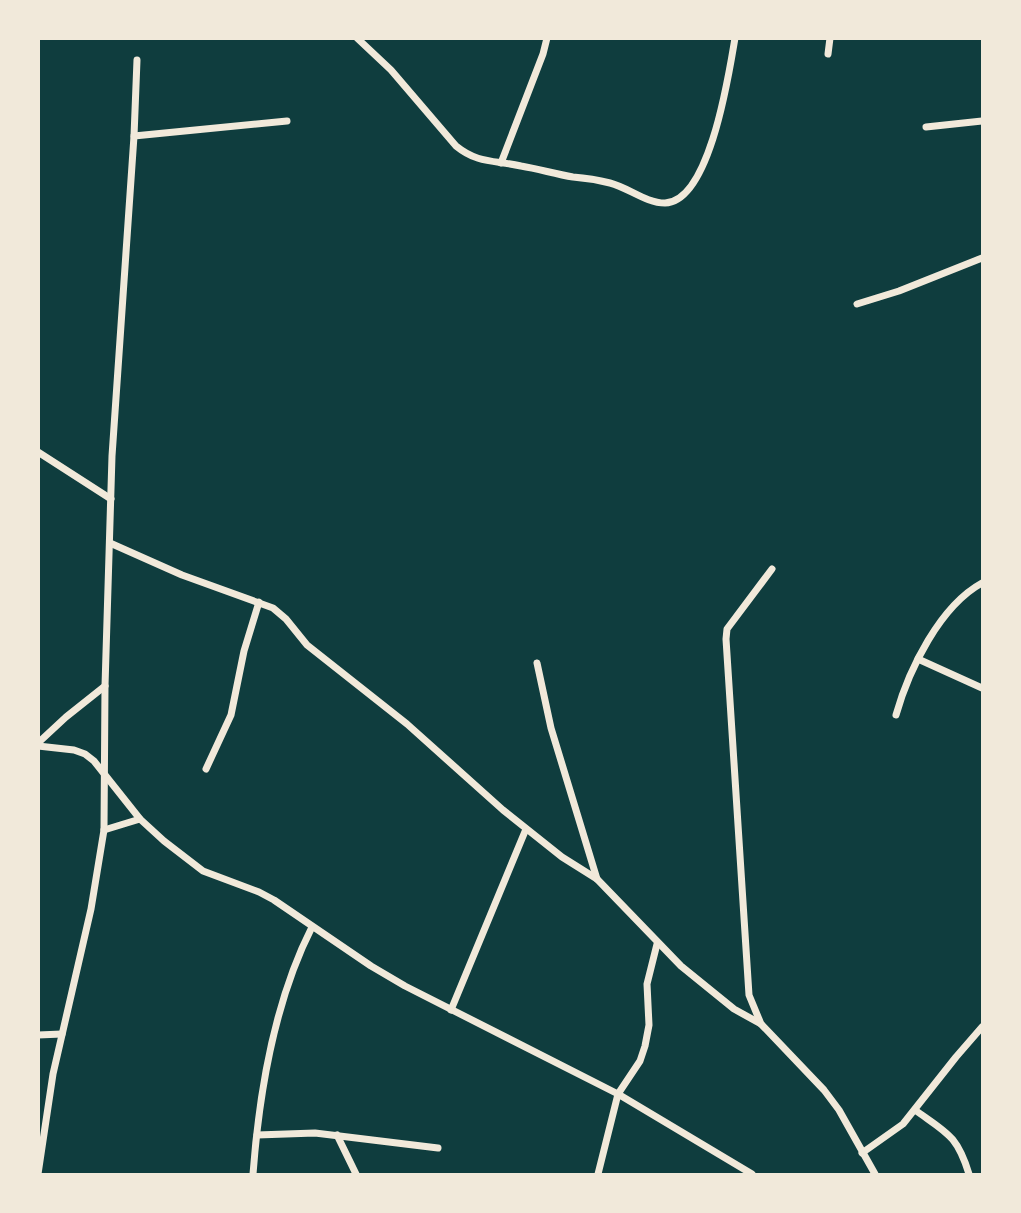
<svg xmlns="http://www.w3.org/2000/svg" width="1021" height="1213" font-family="Rubik,sans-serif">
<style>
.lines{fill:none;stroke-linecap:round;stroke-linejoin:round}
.minor{stroke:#f1e9da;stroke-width:7}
</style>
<rect width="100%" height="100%" fill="#0f3d3e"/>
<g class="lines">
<g class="minor">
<path d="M357,38L391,70L456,146C478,164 495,160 521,166C539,169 555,174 573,177C585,178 598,180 610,183C629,188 646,203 665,203C710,202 729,73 735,38"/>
<path d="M828,54L830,38"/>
<path d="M926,127L982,121"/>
<path d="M134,136L287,121"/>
<path d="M501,163L543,54L547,38"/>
<path d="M857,304L899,291L982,258"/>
<path d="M38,452L111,499"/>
<path d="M110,543L182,575L273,608L286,619L307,645L407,724L503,810L562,857L597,879L681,966L734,1009L761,1024"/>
<path d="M772,569L727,629L726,639L749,995L761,1024L824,1090L839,1110L875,1174"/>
<path d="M918,659L982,688"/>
<path d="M537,663L551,728L597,879"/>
<path d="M896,715C909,669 940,606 982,583"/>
<path d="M38,743L66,717L105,686"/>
<path d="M38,746L74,750L85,754L94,761L140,819L164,841L203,871L259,892L274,900L371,966L405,986L618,1094L752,1174"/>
<path d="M206,769L231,715L244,651L259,602"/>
<path d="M104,830L140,819"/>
<path d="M451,1010L526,829"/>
<path d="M38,1035L62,1034"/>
<path d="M915,1110C947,1133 957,1135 969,1174"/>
<path d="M257,1135L315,1133L438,1148"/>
<path d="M337,1135L356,1174"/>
<path d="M862,1153L903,1124L956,1057L982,1027"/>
<path d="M38,1174L53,1074L91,909L104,830L105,686L112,456L134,136L137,60"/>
<path d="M253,1174C259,1094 275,1000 312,927"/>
<path d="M598,1174L618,1094L640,1061L645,1046L649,1025L647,984L657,944"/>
</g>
</g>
<rect width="1021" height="1213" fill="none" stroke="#f1e9da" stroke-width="80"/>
</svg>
